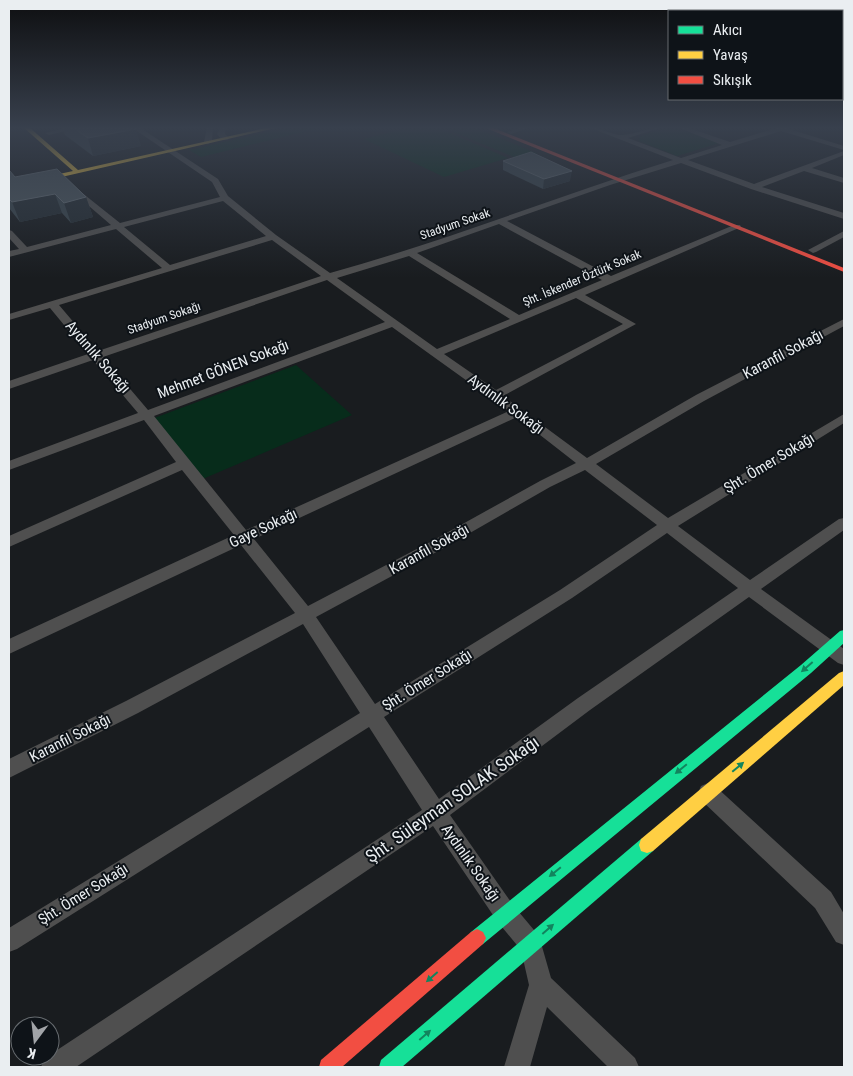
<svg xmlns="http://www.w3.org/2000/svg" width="853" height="1076" font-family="'Roboto Condensed',sans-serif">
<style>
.green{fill:#072c1b}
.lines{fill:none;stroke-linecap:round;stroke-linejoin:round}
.street{fill:#4f4f4f;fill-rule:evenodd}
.fast{fill:#16e098;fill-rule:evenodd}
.slow{fill:#ffcf43;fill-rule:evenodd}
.jam{fill:#f24e42;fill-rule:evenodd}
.wall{fill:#3a464d}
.shaded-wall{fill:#252d33}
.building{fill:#4d585f;stroke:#666f76}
.oneway{fill:#12845e}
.labels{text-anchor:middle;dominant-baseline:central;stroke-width:4;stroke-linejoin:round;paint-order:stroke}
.far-street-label{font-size:12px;fill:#eaeef1;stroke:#0e1318}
.street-label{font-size:15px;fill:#eaeef1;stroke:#0e1318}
.near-street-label{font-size:18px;fill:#eaeef1;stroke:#0e1318}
</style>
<rect width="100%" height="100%" fill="#191c1f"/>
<g class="green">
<path d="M289,127H324L201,157L189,150Z"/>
<path d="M410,127H436L508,158L444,177L364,139Z"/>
<path d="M441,127H474L538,154L519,159Z"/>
<path d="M669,127H674L719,143L677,156L639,141L640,136Z"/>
<path d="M296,365L352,415L198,481L149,420Z"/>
</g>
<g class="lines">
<g class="street">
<path d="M69,127H82L49,135L45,133Z"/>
<path d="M131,127H139L218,179L228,196L276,235L330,273C446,241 558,196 673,160L588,127C600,127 613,136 623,135C637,134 649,127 663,127L628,138L681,158L722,145L677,127H686L730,142L780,127H790L789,129L844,146V150L781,131L688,160L754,184L844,151V155L812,168L844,178V183L804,171L762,187L844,213V219L751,189L681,163L610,185L507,221L611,276L734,225H740L741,227L585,295L636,324L503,396L587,458L696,395L844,319V326L704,401L596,464L668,518L844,414V423L678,526L750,580L839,519L844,518V530L761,589L844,649V665L838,663L749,597L590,710L450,815L513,905L539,936L551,978L635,1058L639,1067H608L547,1007L530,1067H504L529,985L521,950L497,921L433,826L76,1067H41L45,1058L422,810L369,727L17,949L9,952V928L360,713L303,624L138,713L9,778V759L126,701L295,613L241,545L9,654V639L234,535L182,470L9,547V536L176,462L144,420L9,470V461L138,413L93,360L9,389V381L88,354L50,308L9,320V314L162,268L116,229L9,257V251L19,249L9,238V230L12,231L27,247L111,225L68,188L67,186L71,184L120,223L220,197L212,182ZM223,201L266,236L170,265L124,227ZM499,224L602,280L519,315L417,253ZM272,240L321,276L98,351L59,305ZM409,256L510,319L437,349L337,278ZM327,280L385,322L148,410L103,357ZM576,298L623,324L496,390L444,354ZM392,327L509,411L246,530L154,416ZM517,417L576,463L540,481L432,541L308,606L254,539ZM585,470L657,525L560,590L375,704L316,617L442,549L550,487ZM667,533L738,588L578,698L439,799L384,717L572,598Z"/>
<path d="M207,127H213L212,142L208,144L204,142Z"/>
<path d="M220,127H226L225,134L229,138L228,140H222L217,134Z"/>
<path d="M521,127H531L511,134L507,132Z"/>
<path d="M844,231V237L816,252L813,253L808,250Z"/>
<path d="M708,783L715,786L831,892L844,914V945L836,942L815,908L701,800L698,793L701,786Z"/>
</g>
<g class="fast">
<path d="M844,630V643L811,673L483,944L477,947L471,944L468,938L471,932L801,665L840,631Z"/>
<path d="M647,837L653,839L655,845L653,851L402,1067H379L381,1060L641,839Z"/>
</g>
<g class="slow">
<path d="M23,127H29L78,170L270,127H280L9,189V185L73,171Z"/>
<path d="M844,671V685L653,851L647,853L641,851L639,845L641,839L839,673Z"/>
</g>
<g class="jam">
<path d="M483,127H491L844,268V272Z"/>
<path d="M477,929L483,932L486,938L483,944L342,1067H319L321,1060L471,932Z"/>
</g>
</g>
<g class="wall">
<path d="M62,127H133L141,146L93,156L65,135Z"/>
<path d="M503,161L570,181L543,189L503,170Z"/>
<path d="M9,171L15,177L86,197L93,217L71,223L62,213L20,222L9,208Z"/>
</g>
<g class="shaded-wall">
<path d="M136,129L141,146L93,156L88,138Z"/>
<path d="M572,171L570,181L543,189L544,179Z"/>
<path d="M55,194L62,213L20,222L12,202Z"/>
<path d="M86,197L93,217L71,223L64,203Z"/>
</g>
<g class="building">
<path d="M72,127H133L136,129L88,138Z"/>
<path d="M531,152L572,171L544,179L503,161Z"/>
<path d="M57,169L86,197L64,203L55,194L12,202L9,199V171H10L15,177Z"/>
</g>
<defs><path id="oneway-solid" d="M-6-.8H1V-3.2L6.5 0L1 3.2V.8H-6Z" transform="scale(1.25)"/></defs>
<g class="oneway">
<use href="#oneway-solid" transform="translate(807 667) rotate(139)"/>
<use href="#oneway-solid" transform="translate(738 767) rotate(-40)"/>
<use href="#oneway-solid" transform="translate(681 769) rotate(141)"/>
<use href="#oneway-solid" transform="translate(555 872) rotate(141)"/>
<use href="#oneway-solid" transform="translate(548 929) rotate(-41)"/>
<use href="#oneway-solid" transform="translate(432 977) rotate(139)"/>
<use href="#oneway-solid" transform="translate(425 1035) rotate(-41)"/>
</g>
<linearGradient id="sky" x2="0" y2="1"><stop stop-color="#0e0f11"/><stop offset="0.46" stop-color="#38404d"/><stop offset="1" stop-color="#38404d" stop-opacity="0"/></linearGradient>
<rect width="853" height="278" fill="url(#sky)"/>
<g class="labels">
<g class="far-street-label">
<text transform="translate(455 224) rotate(-19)">Stadyum Sokak</text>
<text transform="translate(582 278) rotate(-23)">Şht. İskender Öztürk Sokak</text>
<text transform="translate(164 318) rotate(-19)">Stadyum Sokağı</text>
</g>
<g class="street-label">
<text transform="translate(783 354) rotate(-28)">Karanfil Sokağı</text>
<text transform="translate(98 357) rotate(49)">Aydınlık Sokağı</text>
<text transform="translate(223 369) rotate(-21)">Mehmet GÖNEN Sokağı</text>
<text transform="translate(506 404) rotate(36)">Aydınlık Sokağı</text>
<text transform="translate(769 463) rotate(-31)">Şht. Ömer Sokağı</text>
<text transform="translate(263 528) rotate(-25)">Gaye Sokağı</text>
<text transform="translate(429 549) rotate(-29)">Karanfil Sokağı</text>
<text transform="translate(427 680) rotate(-32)">Şht. Ömer Sokağı</text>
<text transform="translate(70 738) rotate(-27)">Karanfil Sokağı</text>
<text transform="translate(471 863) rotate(55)">Aydınlık Sokağı</text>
<text transform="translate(83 894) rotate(-32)">Şht. Ömer Sokağı</text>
</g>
<g class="near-street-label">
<text transform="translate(452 799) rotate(-35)">Şht. Süleyman SOLAK Sokağı</text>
</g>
</g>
<rect width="853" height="1076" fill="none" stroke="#eaeef1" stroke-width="20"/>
<rect x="668" y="10" width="175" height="90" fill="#0e1318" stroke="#666b6f"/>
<rect x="678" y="26" width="25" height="8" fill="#16e098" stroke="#666b6f"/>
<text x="713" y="35" font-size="15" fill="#eaeef1">Akıcı</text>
<rect x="678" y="51" width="25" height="8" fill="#ffcf43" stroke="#666b6f"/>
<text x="713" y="60" font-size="15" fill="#eaeef1">Yavaş</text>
<rect x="678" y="76" width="25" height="8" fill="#f24e42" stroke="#666b6f"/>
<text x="713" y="85" font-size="15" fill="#eaeef1">Sıkışık</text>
<g transform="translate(35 1041) rotate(195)"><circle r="24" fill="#0e1318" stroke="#666b6f"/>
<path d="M0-4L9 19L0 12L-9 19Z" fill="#a1a4a8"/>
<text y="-8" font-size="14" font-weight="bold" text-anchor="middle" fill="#eaeef1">K</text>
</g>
</svg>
